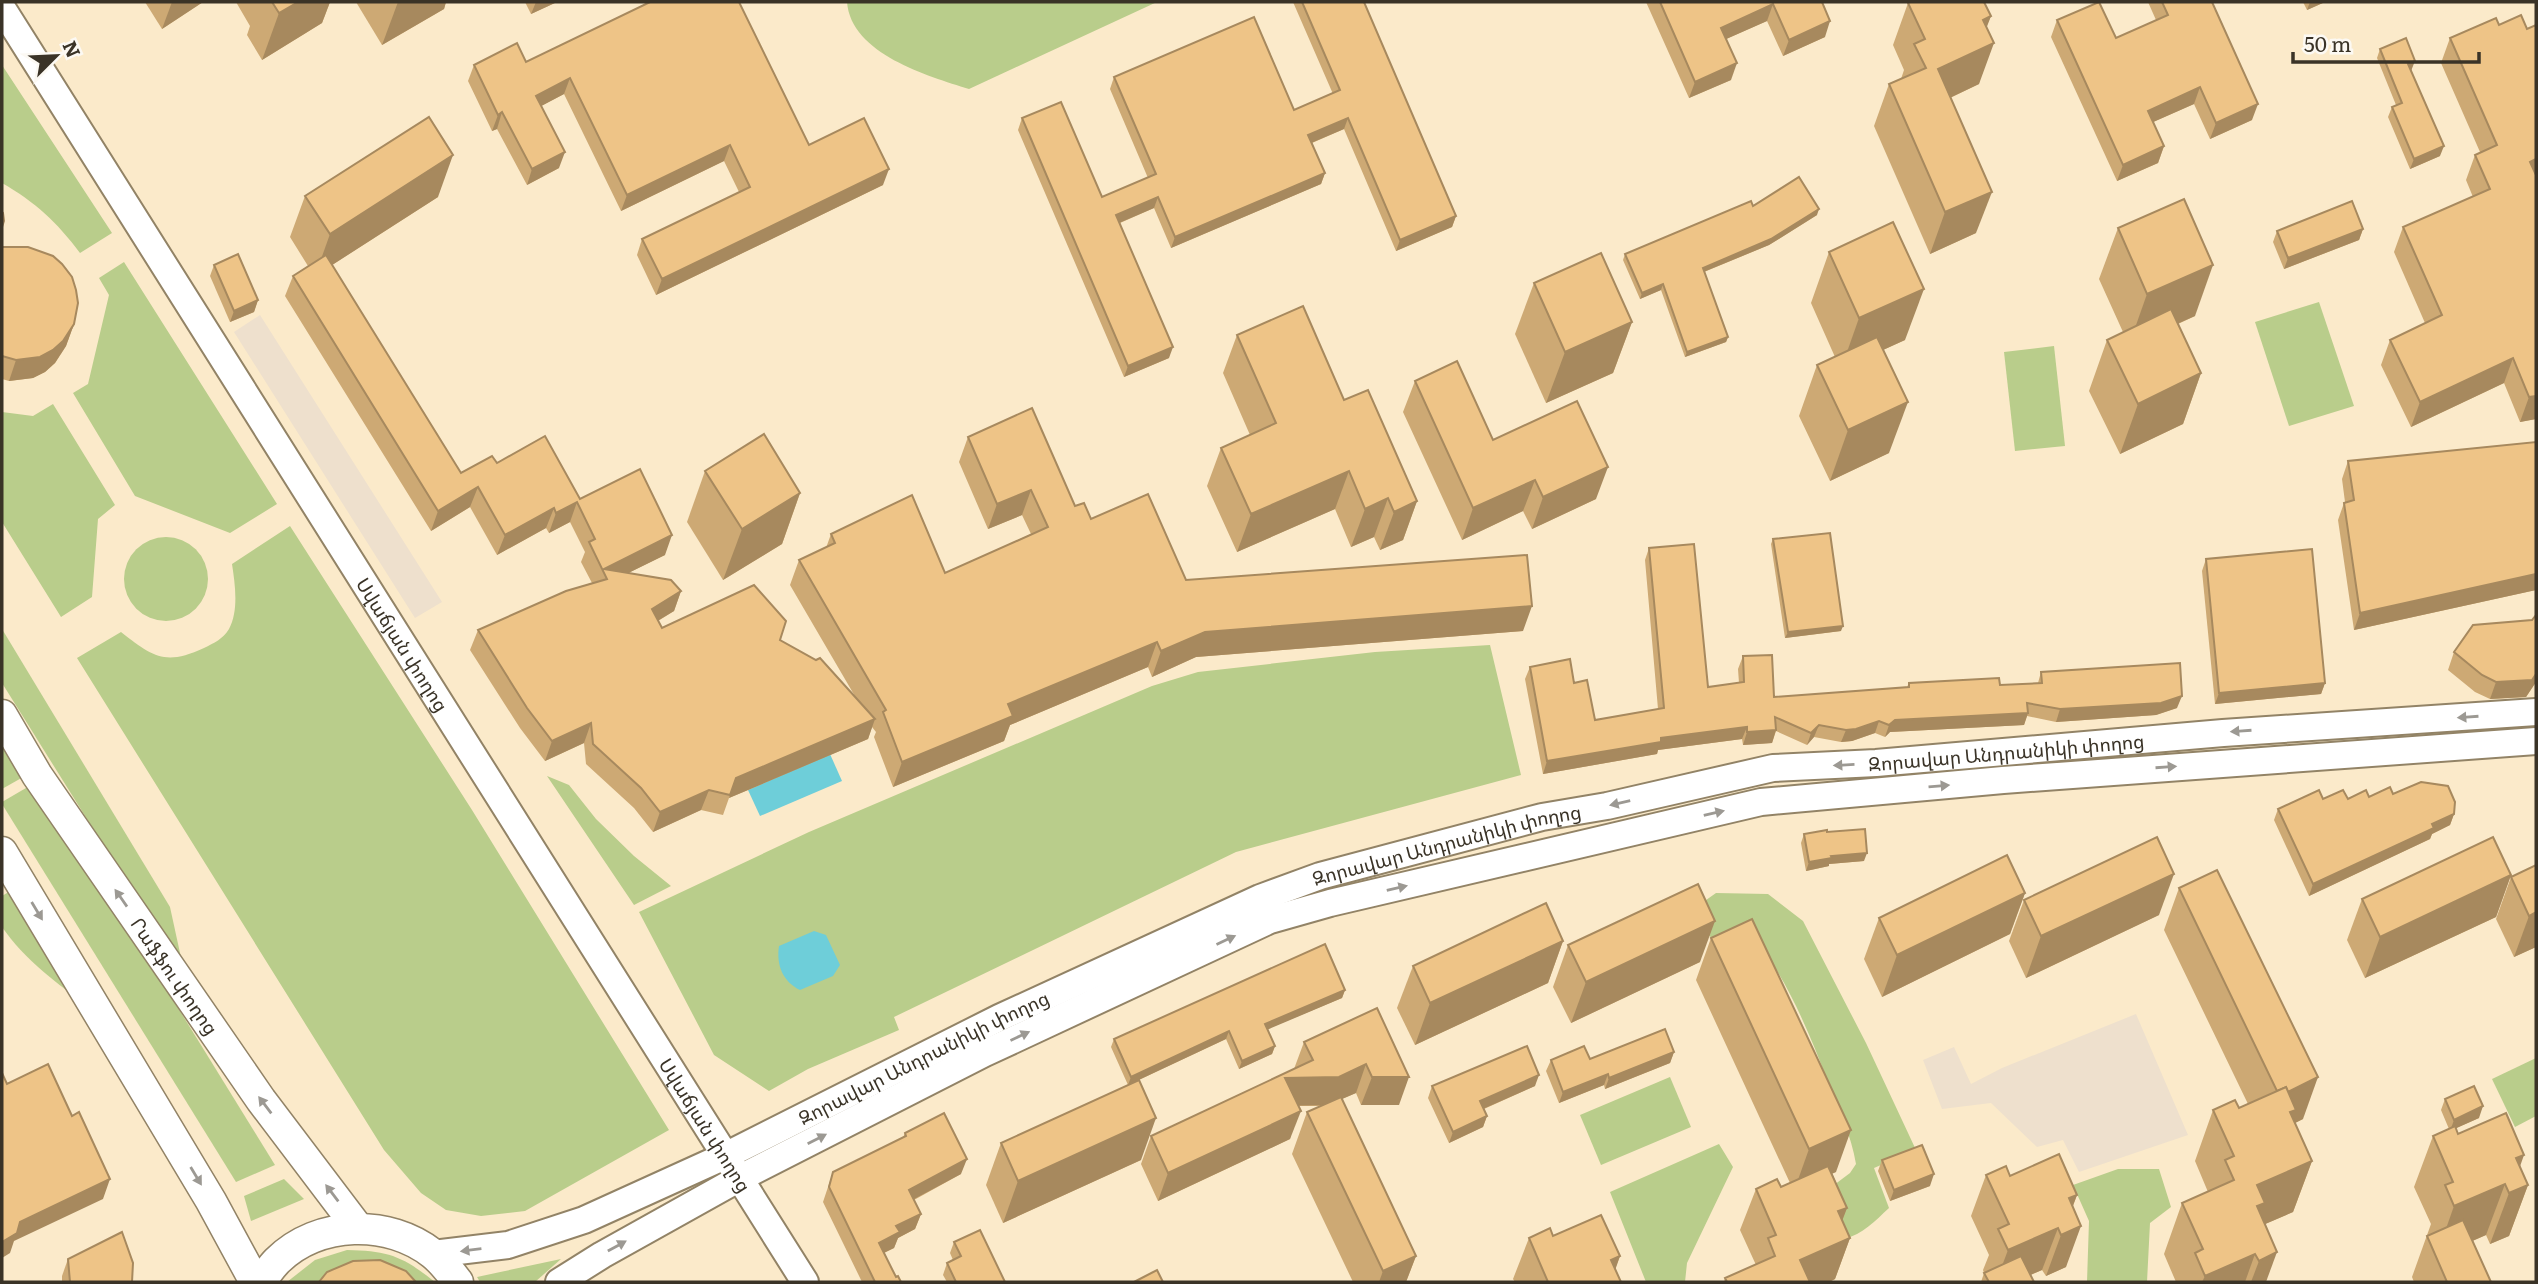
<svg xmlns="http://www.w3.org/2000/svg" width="2538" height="1284" font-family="Literata,'Noto Sans Armenian',serif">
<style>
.industrial{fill:#eee0cd}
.green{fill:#b9cd8b}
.water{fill:#6eced9}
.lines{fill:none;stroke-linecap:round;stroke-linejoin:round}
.secondary-casing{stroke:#928366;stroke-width:30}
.primary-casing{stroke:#928366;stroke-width:33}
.secondary{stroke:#fff;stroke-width:26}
.primary{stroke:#fff;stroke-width:30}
.wall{fill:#cda974}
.shaded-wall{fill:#a7895e}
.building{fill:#eec487;stroke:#a7895e;stroke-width:2}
.oneway{fill:#9c9993}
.labels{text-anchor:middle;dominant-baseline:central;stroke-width:5;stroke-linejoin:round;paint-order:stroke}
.street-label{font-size:19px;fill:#3a3327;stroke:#fcf9f3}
</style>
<rect width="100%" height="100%" fill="#fbeaca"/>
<g class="industrial">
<path d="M260,315L442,602L415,618L234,332Z"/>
<path d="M2136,1014L2188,1135L2079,1172L2063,1140L2037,1147L1991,1103L1942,1109L1923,1060L1954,1047L1971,1084L2002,1068Z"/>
</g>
<g class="green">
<path d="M847,2H1157L969,89C928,76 851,54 847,2Z"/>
<path d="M2,65L112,233L80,253C57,222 35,202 2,183Z"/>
<path d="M124,262L277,504L230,533L135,496L73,393L88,384L109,295L99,278Z"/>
<path d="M2319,302L2354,406L2289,426L2255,322Z"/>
<path d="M2054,346L2065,446L2015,451L2004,352Z"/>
<path d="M53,404L115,505L98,519L92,597L61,617L2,522V412L33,416Z"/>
<path d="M290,526L472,810L669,1130L525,1211L481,1216L446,1210L421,1193L384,1150L77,658L121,632C153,657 165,666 204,648C214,643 223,639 229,629C239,610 235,584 232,564Z"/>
<circle cx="166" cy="579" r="42"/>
<path d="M2,629L170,907L185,976L2,683Z"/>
<path d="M1490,645L1521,775L1236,852L894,1017L899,1030L808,1069L769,1091L714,1055L639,912L809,832L1152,686L1198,672L1375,652Z"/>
<path d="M2,723L32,772L2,789Z"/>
<path d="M547,776L569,785L596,819L634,856L671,886L634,905Z"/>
<path d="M38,781L275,1165L236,1182L2,804V802Z"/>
<path d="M12,890L90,1007C57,984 25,960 2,927V896Z"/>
<path d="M1716,893L1768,894L1803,921L1866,1043L1916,1150L1874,1168L1889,1208C1875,1221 1863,1234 1844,1239L1834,1185L1850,1173L1856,1164C1851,1135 1839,1109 1828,1082C1809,1032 1789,984 1757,941L1712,938L1705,933L1699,905Z"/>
<path d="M2536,1058V1116L2515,1127L2492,1079Z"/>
<path d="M1670,1077L1691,1127L1601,1165L1580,1115Z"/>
<path d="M1719,1144L1733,1167L1687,1263L1685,1282H1646L1610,1192Z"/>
<path d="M2118,1169H2159L2171,1207L2150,1223L2147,1282H2087L2089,1221L2073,1185Z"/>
<path d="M284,1179L304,1199L251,1221L244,1196Z"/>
<path d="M347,1250C389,1251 402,1256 435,1282H287L315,1260Z"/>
<path d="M561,1259L535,1282H480L477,1277Z"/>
</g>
<g class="water">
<path d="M830,754L842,781L760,816L748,790Z"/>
<path d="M814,931L826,935L840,965L833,976L800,990C783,982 776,965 779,946Z"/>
</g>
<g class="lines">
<g class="secondary-casing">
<g id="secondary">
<path id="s1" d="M2,8L805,1282"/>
<path id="s2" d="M433,1254L508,1245L584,1220L725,1156L999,1018L1260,898L1320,876L1542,817L1607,806L1773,768L1876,763L2223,733L2536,712"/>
<path d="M559,1282L602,1255L740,1178L985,1053L1270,920L1330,903L1761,802L2003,780L2536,741"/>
</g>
</g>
<g class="primary-casing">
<g id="primary">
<path id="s3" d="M2,715L37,775L261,1100L358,1228"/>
<path d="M2,852L211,1201L255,1282"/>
<path d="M260,1282C266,1275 271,1267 277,1261C318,1220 389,1219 433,1254C442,1261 451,1273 458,1282"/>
</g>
</g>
<use href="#secondary" class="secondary"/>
<use href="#primary" class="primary"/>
</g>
<g class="wall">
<path d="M145,2H203L162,29Z"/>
<path d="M236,2H330L322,23L262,60L247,35L250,26Z"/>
<path d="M356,2H446L444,9L382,45Z"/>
<path d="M525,2H557L531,14Z"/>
<path d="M644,2H739L809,145L883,185L656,295L637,255L642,239L739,192L724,161L621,211L564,94L541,106L559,168L527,185L497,129L492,131L468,81L474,65L526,62L645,4Z"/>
<path d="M1293,2H1364L1456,216L1452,227L1396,251L1344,129L1312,143L1325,173L1321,184L1171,248L1154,208L1120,223L1169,358L1124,377L1018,130L1022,118L1102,197L1148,178L1110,89L1114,77L1294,110L1333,94Z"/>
<path d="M1646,2H1822L1825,37L1783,56L1767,21L1726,39L1731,80L1689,98Z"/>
<path d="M2148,2H2212L2252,120L2210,139L2194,104L2153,122L2164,146L2158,163L2117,181L2051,37L2057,20L2116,38L2156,20Z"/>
<path d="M2303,2H2325L2307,10Z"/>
<path d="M1908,3L1991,16L1986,27L1979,84L1950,98L1976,233L1930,254L1874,126L1889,84L1901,79L1904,70L1893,45Z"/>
<path d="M2496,18L2536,419L2520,422L2504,383L2411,427L2381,365L2390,340L2425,323L2394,252L2403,227L2473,197L2466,180L2475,155L2480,152L2441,63L2450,38Z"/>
<path d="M2380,49L2411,71L2440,156L2410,169L2388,117L2392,107L2396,105L2377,58Z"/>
<path d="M305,196L438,197L332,265L461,473L497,463L580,499L665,555L628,573L681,591L674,611L658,621L662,628L780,640L856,698L790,585L799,560L826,548L831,534L945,573L1031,534L1022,515L988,529L959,462L968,437L1075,506L1091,519L1186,580L1523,631L1196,657L1152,677L1148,667L1010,725L1004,741L893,787L874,737L876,732L872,727L868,739L729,798L723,815L701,810L653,832L634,808L586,764L584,743L545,761L520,728L470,650L478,630L592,583L581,562L585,552L570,522L549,533L546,528L497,555L470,507L431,531L285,296L293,276L308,266L290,237Z"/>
<path d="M1753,206L1817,215L1769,245L1704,272L1728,337L1726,342L1685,357L1661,290L1640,299L1623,260L1625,254Z"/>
<path d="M2118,228L2195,316L2178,324L2201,373L2183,424L2120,454L2089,391L2107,340L2123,332L2099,279Z"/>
<path d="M2363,229L2359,240L2284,269L2273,242L2277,231Z"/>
<path d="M2,247L74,324L66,346L55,363L45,372L33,378L9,381L2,379Z"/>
<path d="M1829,252L1905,340L1883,350L1889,453L1830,481L1799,416L1817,365L1835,357L1811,303Z"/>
<path d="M214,265L258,300L254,312L230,322L210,276Z"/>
<path d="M1534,283L1632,322L1613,373L1546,403L1515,334Z"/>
<path d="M1237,335L1344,400L1417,501L1403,540L1380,550L1374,537L1351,547L1335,509L1237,552L1207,486L1221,448L1250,435L1223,373Z"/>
<path d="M1415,381L1493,440L1596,499L1532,529L1523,511L1462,540L1403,412Z"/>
<path d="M2536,442V590L2354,630L2338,520L2344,503L2345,502L2342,479L2348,461Z"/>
<path d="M705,471L800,493L782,544L723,580L687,522Z"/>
<path d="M1773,539L1841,631L1785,638L1771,544Z"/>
<path d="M1649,548L1708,687L1739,683L1738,669L1743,656L1774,697L1907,687L1909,683L2000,685L2038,683L2041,672L2177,708L2156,715L2056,722L2027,716L2024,725L1890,732L1885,737L1875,733L1852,741L1841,742L1814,737L1807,745L1776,731L1772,743L1743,745L1742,739L1658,750L1657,754L1543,774L1525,679L1530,667L1574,683L1595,720L1658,709L1645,560Z"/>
<path d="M2206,559L2325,683L2321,694L2215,704L2202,571Z"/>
<path d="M2536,615V682L2526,697L2490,699L2475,692L2448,670L2454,652L2532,620Z"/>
<path d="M2369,797L2454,814L2450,825L2432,834L2430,839L2309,896L2274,820L2278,809L2323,799Z"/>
<path d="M1827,832L1864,861L1829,864V866L1806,871L1801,843L1804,834Z"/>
<path d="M2536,865V947L2514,957L2496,919L2511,877Z"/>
<path d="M2511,875L2496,917L2365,978L2347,940L2362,899Z"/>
<path d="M2179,888L2303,1119L2295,1123L2312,1161L2293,1212L2265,1224L2266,1282H2176L2164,1254L2182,1203L2208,1192L2195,1161L2213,1110L2239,1108L2248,1104L2164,930Z"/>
<path d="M2025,893L2010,934L1882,997L1864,959L1879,918Z"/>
<path d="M2024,900L2159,915L2026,978L2009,941Z"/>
<path d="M1711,938L1836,1172L1832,1173L1847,1208L1842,1220L1850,1238L1835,1279L1829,1282H1724L1725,1278L1756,1265L1740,1230L1756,1189L1781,1187L1790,1183L1696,980Z"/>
<path d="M1563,941L1548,983L1415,1045L1397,1008L1413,966Z"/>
<path d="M1568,945L1700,962L1571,1023L1553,987Z"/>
<path d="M1345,990L1342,998L1267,1029L1275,1046L1272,1054L1239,1069L1226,1039L1128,1085L1111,1047L1114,1039Z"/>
<path d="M1377,1008L1399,1105H1361L1356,1093L1342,1099L1416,1256L1406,1282H1353L1292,1154L1307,1112L1322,1106H1298L1290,1139L1158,1201L1141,1164L1151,1136L1294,1069L1304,1042Z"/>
<path d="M1674,1052L1670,1063L1605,1089L1604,1085L1559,1103L1546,1071L1551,1060L1590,1059Z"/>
<path d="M1432,1086H1535L1484,1109L1487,1116L1483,1127L1449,1143L1428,1098Z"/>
<path d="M2445,1099L2479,1118L2456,1128L2458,1134L2520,1167L2528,1185L2509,1236L2490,1244L2486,1235L2472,1241L2491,1282H2414L2412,1277L2431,1224L2414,1187L2433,1136L2449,1129L2441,1110Z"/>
<path d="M905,1133L961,1174L914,1200L921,1214L915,1229L898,1238L894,1248L884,1253L896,1277L901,1282H862L823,1202L833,1172L903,1138Z"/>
<path d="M1001,1143L1141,1160L1003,1223L986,1185Z"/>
<path d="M1882,1160L1930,1186L1890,1201L1878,1171Z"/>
<path d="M1986,1175L2010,1176L2077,1195L2073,1206L2066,1267L2046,1276L2042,1270L2030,1275L2034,1282H1981L1984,1273L1983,1270L1989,1255L1971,1216Z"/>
<path d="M1553,1236L1620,1256L1615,1269L1621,1282H1515L1513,1279L1529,1238Z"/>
<path d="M954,1242L1005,1282H947L943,1275L947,1263L953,1260L950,1253Z"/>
<path d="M68,1259L132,1282H62V1276Z"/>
</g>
<g class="shaded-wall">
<path d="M172,2H203L162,29Z"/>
<path d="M298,2H330L322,23L262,60L279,13Z"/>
<path d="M398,2H446L444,9L382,45Z"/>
<path d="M536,2H557L531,14Z"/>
<path d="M2310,2H2325L2307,10Z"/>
<path d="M1773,4L1767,21L1715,44L1721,28Z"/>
<path d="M1991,16L1978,50L1994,43L1979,84L1922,111L1938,69L1983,20Z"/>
<path d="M1830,21L1825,37L1783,56L1789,40Z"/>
<path d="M2415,61L2411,71L2408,64Z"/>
<path d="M1737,63L1731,80L1689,98L1695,82Z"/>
<path d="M570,78L564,94L530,112L536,96Z"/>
<path d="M2200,87L2194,104L2142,127L2148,111Z"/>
<path d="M2258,104L2252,120L2210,139L2216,123Z"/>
<path d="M502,112L497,129L492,131L498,115Z"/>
<path d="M1348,118L1344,129L1304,146L1308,135Z"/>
<path d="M730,145L724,161L621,211L627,195Z"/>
<path d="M2164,146L2158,163L2117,181L2123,165Z"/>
<path d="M2444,146L2440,156L2410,169L2414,159Z"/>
<path d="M565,152L559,168L527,185L532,169Z"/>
<path d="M453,155L438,197L315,276L330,234Z"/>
<path d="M2536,159V180L2530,162Z"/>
<path d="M889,169L883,185L656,295L662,279Z"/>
<path d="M1325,173L1321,184L1171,248L1175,237Z"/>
<path d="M1992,192L1976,233L1930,254L1945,212Z"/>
<path d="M1158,197L1154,208L1112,226L1116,215Z"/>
<path d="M1819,209L1817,215L1769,245L1701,273L1703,268Z"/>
<path d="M1456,216L1452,227L1396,251L1400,240Z"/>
<path d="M2363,229L2359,240L2284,269L2288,258Z"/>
<path d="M2213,265L2195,316L2129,345L2147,294Z"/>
<path d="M1663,284L1661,290L1640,299L1642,293Z"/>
<path d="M1924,289L1905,340L1841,369L1859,318Z"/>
<path d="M258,300L254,312L230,322L234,311Z"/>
<path d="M1632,322L1613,373L1546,403L1565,352Z"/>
<path d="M74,324L66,346L55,363L45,372L33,378L9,381L16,360Z"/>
<path d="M1728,337L1726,342L1685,357L1687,352Z"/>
<path d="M1173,347L1169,358L1124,377L1128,366Z"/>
<path d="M2513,358L2504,383L2411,427L2420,402Z"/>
<path d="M2201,373L2183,424L2120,454L2138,404Z"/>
<path d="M2536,396V419L2520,422L2529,397Z"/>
<path d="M1908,402L1889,453L1830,481L1848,430Z"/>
<path d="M1608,467L1596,499L1532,529L1543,497Z"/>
<path d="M1349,471L1335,509L1237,552L1251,514Z"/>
<path d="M1535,480L1523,511L1462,540L1473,508Z"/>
<path d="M478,487L470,507L431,531L438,511Z"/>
<path d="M1031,490L1022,515L988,529L997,504Z"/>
<path d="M800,493L782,544L723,580L742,529Z"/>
<path d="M1388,498L1374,537L1351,547L1365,509Z"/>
<path d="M1417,501L1403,540L1380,550L1394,512Z"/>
<path d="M577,502L570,522L549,533L556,513Z"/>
<path d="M554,508L546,528L497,555L505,535Z"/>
<path d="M672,535L665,555L604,585L607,579L604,569Z"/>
<path d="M2536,574V590L2354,630L2360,613Z"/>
<path d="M681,591L674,611L644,629L652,609Z"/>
<path d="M1532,606L1523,631L1196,657L1152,677L1161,651L1205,632Z"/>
<path d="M1843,626L1841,631L1785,638L1788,632Z"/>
<path d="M1157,642L1148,667L1010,725L1004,741L893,787L902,762L1008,704Z"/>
<path d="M2536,674V682L2526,697L2490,699L2496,682Z"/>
<path d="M2325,683L2321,694L2215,704L2219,693Z"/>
<path d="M2182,696L2177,708L2156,715L2056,722L2060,709Z"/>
<path d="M2028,713L2024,725L1890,732L1885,737L1889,725L1895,720Z"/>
<path d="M875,719L868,739L729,798L736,778Z"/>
<path d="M1879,721L1875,733L1852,741L1841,742L1846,730Z"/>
<path d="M591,723L584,743L545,761L552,741Z"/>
<path d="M1819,725L1814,737L1807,745L1811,733Z"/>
<path d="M1747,727L1742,739L1658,750L1657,754L1543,774L1547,761L1661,738Z"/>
<path d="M1776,730L1772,743L1743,745L1747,732Z"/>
<path d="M709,790L701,810L653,832L660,812Z"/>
<path d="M2454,814L2450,825L2432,834L2430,839L2309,896L2313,884Z"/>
<path d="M1867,853L1864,861L1829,864V866L1806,871L1809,862L1831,856Z"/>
<path d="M2174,874L2159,915L2026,978L2041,936Z"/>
<path d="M2511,875L2496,917L2365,978L2380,937Z"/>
<path d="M2025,893L2010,934L1882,997L1897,955Z"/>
<path d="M2536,912V947L2514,957L2529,916Z"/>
<path d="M1715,921L1700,962L1571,1023L1586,982Z"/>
<path d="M1563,941L1548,983L1415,1045L1430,1003Z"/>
<path d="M1345,990L1342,998L1262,1032L1265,1024Z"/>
<path d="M1229,1031L1226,1039L1128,1085L1131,1077Z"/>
<path d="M1275,1046L1272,1054L1239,1069L1242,1061Z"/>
<path d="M1674,1052L1670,1063L1605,1089L1609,1078Z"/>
<path d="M1366,1064L1356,1093L1328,1105L1275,1106L1285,1078Z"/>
<path d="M1608,1074L1604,1085L1559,1103L1563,1092Z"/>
<path d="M1539,1075L1535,1086L1476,1112L1480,1101Z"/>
<path d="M1372,1077H1409L1399,1105H1361Z"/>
<path d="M2318,1077L2303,1119L2291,1125L2279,1096Z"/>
<path d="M2483,1106L2479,1118L2450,1131L2454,1120Z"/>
<path d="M1301,1111L1290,1139L1158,1201L1168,1173Z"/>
<path d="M1487,1116L1483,1127L1449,1143L1453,1132Z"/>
<path d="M1156,1118L1141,1160L1003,1223L1018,1181Z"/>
<path d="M1851,1130L1836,1172L1794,1191L1809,1149Z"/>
<path d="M2524,1155L2511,1192L2528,1185L2509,1236L2490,1244L2509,1193L2516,1158Z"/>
<path d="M967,1159L961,1174L903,1205L909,1190Z"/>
<path d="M2312,1161L2293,1212L2256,1228L2257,1185Z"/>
<path d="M1934,1174L1930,1186L1890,1201L1894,1190Z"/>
<path d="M110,1179L103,1199L14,1241L10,1253L2,1258V1242L20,1222Z"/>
<path d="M2505,1184L2486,1235L2436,1257L2454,1206Z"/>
<path d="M2077,1195L2062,1234L2081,1226L2066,1267L2046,1276L2061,1235L2069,1198Z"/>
<path d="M1847,1208L1833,1245L1850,1238L1835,1279L1829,1282H1792L1800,1260L1838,1211Z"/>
<path d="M921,1214L915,1229L898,1238L894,1248L873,1258L879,1243L896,1226Z"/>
<path d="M2058,1228L2042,1270L2014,1282H1996L2008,1250Z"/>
<path d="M2277,1252L2266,1282H2251L2259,1261Z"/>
<path d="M2255,1254L2245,1282H2202L2205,1276Z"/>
<path d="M1416,1256L1406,1282H1379L1383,1271Z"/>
<path d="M1620,1256L1611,1282V1260Z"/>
</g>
<g class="building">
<path d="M272,2H298L279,13Z"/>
<path d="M650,2H739L809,145L864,118L889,169L662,279L642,239L750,187L730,145L627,195L570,78L536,96L565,152L532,169L502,112L498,115L474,65L517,43L526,62Z"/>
<path d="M1302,2H1364L1456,216L1400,240L1348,118L1308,135L1325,173L1175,237L1158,197L1116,215L1173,347L1128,366L1022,118L1061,102L1102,197L1156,174L1114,77L1254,17L1294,110L1340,90Z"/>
<path d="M1660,2H1822L1830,21L1789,40L1773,4L1721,28L1737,63L1695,82Z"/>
<path d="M1910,2H1984L1991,16L1983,20L1994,43L1938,69L1992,192L1945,212L1889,84L1926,68L1914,44L1925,39L1908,3Z"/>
<path d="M2099,2L2116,38L2168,15L2162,2H2212L2258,104L2216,123L2200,87L2148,111L2164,146L2123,165L2057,20Z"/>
<path d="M2521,15L2527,29L2536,25V159L2530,162L2536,175V396L2529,397L2513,358L2420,402L2390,340L2442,315L2403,227L2490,189L2475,155L2497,145L2450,38L2496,18L2499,25Z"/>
<path d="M2406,38L2415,61L2408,64L2444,146L2414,159L2392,107L2402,103L2380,49Z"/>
<path d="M429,117L453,155L330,234L305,196Z"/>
<path d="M1799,177L1819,209L1771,239L1703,268L1728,337L1687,352L1663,284L1642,293L1625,254L1751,201L1753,206Z"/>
<path d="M2184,199L2213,265L2147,294L2118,228Z"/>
<path d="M2352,201L2363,229L2288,258L2277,231Z"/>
<path d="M2,212L3,213L4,221L2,227Z"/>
<path d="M1893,222L1924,289L1859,318L1829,252Z"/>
<path d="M2,247H28L53,256L62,264L72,277L76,290L78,303L74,324L63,341L53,350L40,357L16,360L2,356Z"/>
<path d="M1601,253L1632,322L1565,352L1534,283Z"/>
<path d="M238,254L258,300L234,311L214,265Z"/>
<path d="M326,255L461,473L492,456L497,463L545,436L580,499L640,469L672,535L604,569L671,580L681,591L652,609L662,628L754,585L786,621L780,640L816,660L820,658L875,719L736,778L730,795L709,790L660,812L641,788L593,744L591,723L552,741L527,708L478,630L566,591L607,579L589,542L595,539L577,502L556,513L554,508L505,535L478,487L438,511L293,276Z"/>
<path d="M1303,306L1344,400L1368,390L1417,501L1394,512L1388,498L1365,509L1349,471L1251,514L1221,448L1276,423L1237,335Z"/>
<path d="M2171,309L2201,373L2138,404L2107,340Z"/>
<path d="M1877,337L1908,402L1848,430L1817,365Z"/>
<path d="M1457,361L1493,440L1577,401L1608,467L1543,497L1535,480L1473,508L1415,381Z"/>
<path d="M1032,408L1075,506L1084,503L1091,519L1148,494L1186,580L1527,555L1532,606L1205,632L1161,651L1157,642L1008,704L1013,716L902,762L883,712L886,710L799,560L835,543L831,534L912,495L945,573L1048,527L1031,490L997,504L968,437Z"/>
<path d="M764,434L800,493L742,529L705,471Z"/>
<path d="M2536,442V574L2360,613L2344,503L2354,500L2348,461Z"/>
<path d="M1830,533L1843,626L1788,632L1773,539Z"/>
<path d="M1694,544L1708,687L1744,682L1743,656L1772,655L1774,697L1909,687V683L1999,678L2000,685L2042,683L2041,672L2180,663L2182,696L2161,703L2060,709L2027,703L2028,713L1895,720L1889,725L1879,721L1856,729L1846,730L1819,725L1811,733L1775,717L1776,730L1747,732V727L1661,738V742L1547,761L1530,667L1570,659L1574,683L1587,680L1595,720L1664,708L1649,548Z"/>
<path d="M2312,549L2325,683L2219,693L2206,559Z"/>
<path d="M2536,615V674L2532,680L2496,682L2482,675L2454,652L2473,625L2532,620Z"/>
<path d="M2421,782L2448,786L2455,802L2454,814L2432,824L2434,828L2313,884L2278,809L2319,790L2323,799L2343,790L2348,799L2366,790L2369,797L2390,787L2393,794Z"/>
<path d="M1865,829L1867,853L1831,856L1832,858L1809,862L1804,834L1827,830V832Z"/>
<path d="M2157,837L2174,874L2041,936L2024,900Z"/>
<path d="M2493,837L2511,875L2380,937L2362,899Z"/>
<path d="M2007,855L2025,893L1897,955L1879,918Z"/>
<path d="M2536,865V912L2529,916L2511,877Z"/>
<path d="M2217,870L2318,1077L2288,1092L2286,1087L2277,1091L2179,888Z"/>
<path d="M1698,884L1715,921L1586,982L1568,945Z"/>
<path d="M1546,903L1563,941L1430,1003L1413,966Z"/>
<path d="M1752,919L1851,1130L1809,1149L1711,938Z"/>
<path d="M1325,944L1345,990L1265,1024L1275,1046L1242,1061L1229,1031L1131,1077L1114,1039Z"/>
<path d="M1377,1008L1409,1077H1372L1366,1064L1339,1077L1285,1078L1301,1111L1168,1173L1151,1136L1313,1060L1304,1042Z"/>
<path d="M1665,1029L1674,1052L1609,1078L1608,1074L1563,1092L1551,1060L1584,1046L1590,1059Z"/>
<path d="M1527,1046L1539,1075L1480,1101L1487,1116L1453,1132L1432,1086Z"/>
<path d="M48,1064L72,1116L79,1112L110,1179L20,1222L17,1233L2,1242V1073L7,1084Z"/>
<path d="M1139,1080L1156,1118L1018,1181L1001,1143Z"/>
<path d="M2474,1086L2483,1106L2454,1120L2445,1099Z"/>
<path d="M2286,1087L2296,1110L2290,1112L2312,1161L2257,1185L2265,1203L2257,1206L2277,1252L2259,1261L2255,1254L2205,1276L2195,1253L2203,1249L2182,1203L2234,1180L2225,1160L2234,1156L2213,1110L2235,1100L2239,1108Z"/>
<path d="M1341,1097L1416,1256L1383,1271L1307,1112Z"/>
<path d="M944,1113L967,1159L909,1190L921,1214L896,1226L900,1232L879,1243L896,1277L898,1276L901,1282H875L829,1187L833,1172L906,1136L905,1133Z"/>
<path d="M2506,1113L2524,1155L2516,1158L2528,1185L2509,1193L2505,1184L2454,1206L2445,1185L2453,1182L2433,1136L2455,1126L2458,1134Z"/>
<path d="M1922,1145L1934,1174L1894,1190L1882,1160Z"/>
<path d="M2059,1154L2077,1195L2069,1198L2081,1226L2061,1235L2058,1228L2008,1250L1998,1229L2009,1224L1986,1175L2006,1166L2010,1176Z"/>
<path d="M1828,1166L1847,1208L1838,1211L1850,1238L1800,1260L1810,1282H1727L1725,1278L1775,1256L1768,1238L1776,1235L1756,1189L1777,1179L1781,1187Z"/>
<path d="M1601,1215L1620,1256L1611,1260L1621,1282H1548L1529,1238L1550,1228L1553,1236Z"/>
<path d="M2463,1220L2491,1282H2447L2427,1236Z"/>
<path d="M980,1230L1005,1282H956L947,1263L961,1256L954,1242Z"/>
<path d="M122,1232L133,1263L132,1282H70L68,1259Z"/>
<path d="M2021,1256L2034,1282H1989L1984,1273Z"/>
<path d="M380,1260L406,1271L416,1282H319L327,1272L353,1261Z"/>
<path d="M1157,1270L1163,1282H1134Z"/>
</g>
<defs><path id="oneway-solid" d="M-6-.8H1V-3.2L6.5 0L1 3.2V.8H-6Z" transform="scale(1.75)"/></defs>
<g class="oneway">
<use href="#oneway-solid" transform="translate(2468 717) rotate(176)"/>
<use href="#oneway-solid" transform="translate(2241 731) rotate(176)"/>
<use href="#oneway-solid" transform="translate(1844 765) rotate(177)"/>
<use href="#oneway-solid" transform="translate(2166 767) rotate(-4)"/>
<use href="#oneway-solid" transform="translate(1939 786) rotate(-5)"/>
<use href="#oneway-solid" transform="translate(1620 803) rotate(167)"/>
<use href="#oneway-solid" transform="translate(1714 813) rotate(-13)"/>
<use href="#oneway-solid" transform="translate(1397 888) rotate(-13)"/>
<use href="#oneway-solid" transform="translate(121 898) rotate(-125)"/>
<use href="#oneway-solid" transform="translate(37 911) rotate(59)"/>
<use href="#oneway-solid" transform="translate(1226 940) rotate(-25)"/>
<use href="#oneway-solid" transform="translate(1020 1036) rotate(-25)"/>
<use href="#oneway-solid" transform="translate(265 1105) rotate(-127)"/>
<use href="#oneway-solid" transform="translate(817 1139) rotate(-27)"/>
<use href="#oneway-solid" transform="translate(196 1176) rotate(59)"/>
<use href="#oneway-solid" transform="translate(332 1193) rotate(-127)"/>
<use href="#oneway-solid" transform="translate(617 1246) rotate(-29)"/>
<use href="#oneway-solid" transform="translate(471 1250) rotate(173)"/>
</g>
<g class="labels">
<g class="street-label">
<text stroke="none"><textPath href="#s1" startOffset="752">Սվաճյան փողոց</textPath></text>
<text stroke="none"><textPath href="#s2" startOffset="1668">Զորավար Անդրանիկի փողոց</textPath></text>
<text stroke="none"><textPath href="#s2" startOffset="1099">Զորավար Անդրանիկի փողոց</textPath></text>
<text stroke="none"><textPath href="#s3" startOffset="313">Րաֆֆու փողոց</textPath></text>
<text stroke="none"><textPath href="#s2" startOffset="532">Զորավար Անդրանիկի փողոց</textPath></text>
<text stroke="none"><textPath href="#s1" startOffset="1320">Սվաճյան փողոց</textPath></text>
</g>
</g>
<rect width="2538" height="1284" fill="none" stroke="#3a3327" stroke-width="7"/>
<g transform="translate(56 56) rotate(66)" stroke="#fcf9f3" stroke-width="5" paint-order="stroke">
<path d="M0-5L12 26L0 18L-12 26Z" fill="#3a3327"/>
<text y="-10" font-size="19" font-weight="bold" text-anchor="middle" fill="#3a3327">N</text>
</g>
<path d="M2293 52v10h186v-10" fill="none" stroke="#3a3327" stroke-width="3.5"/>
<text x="2304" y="52" font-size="21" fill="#3a3327" stroke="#fcf9f3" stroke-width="5" paint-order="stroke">50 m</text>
</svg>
